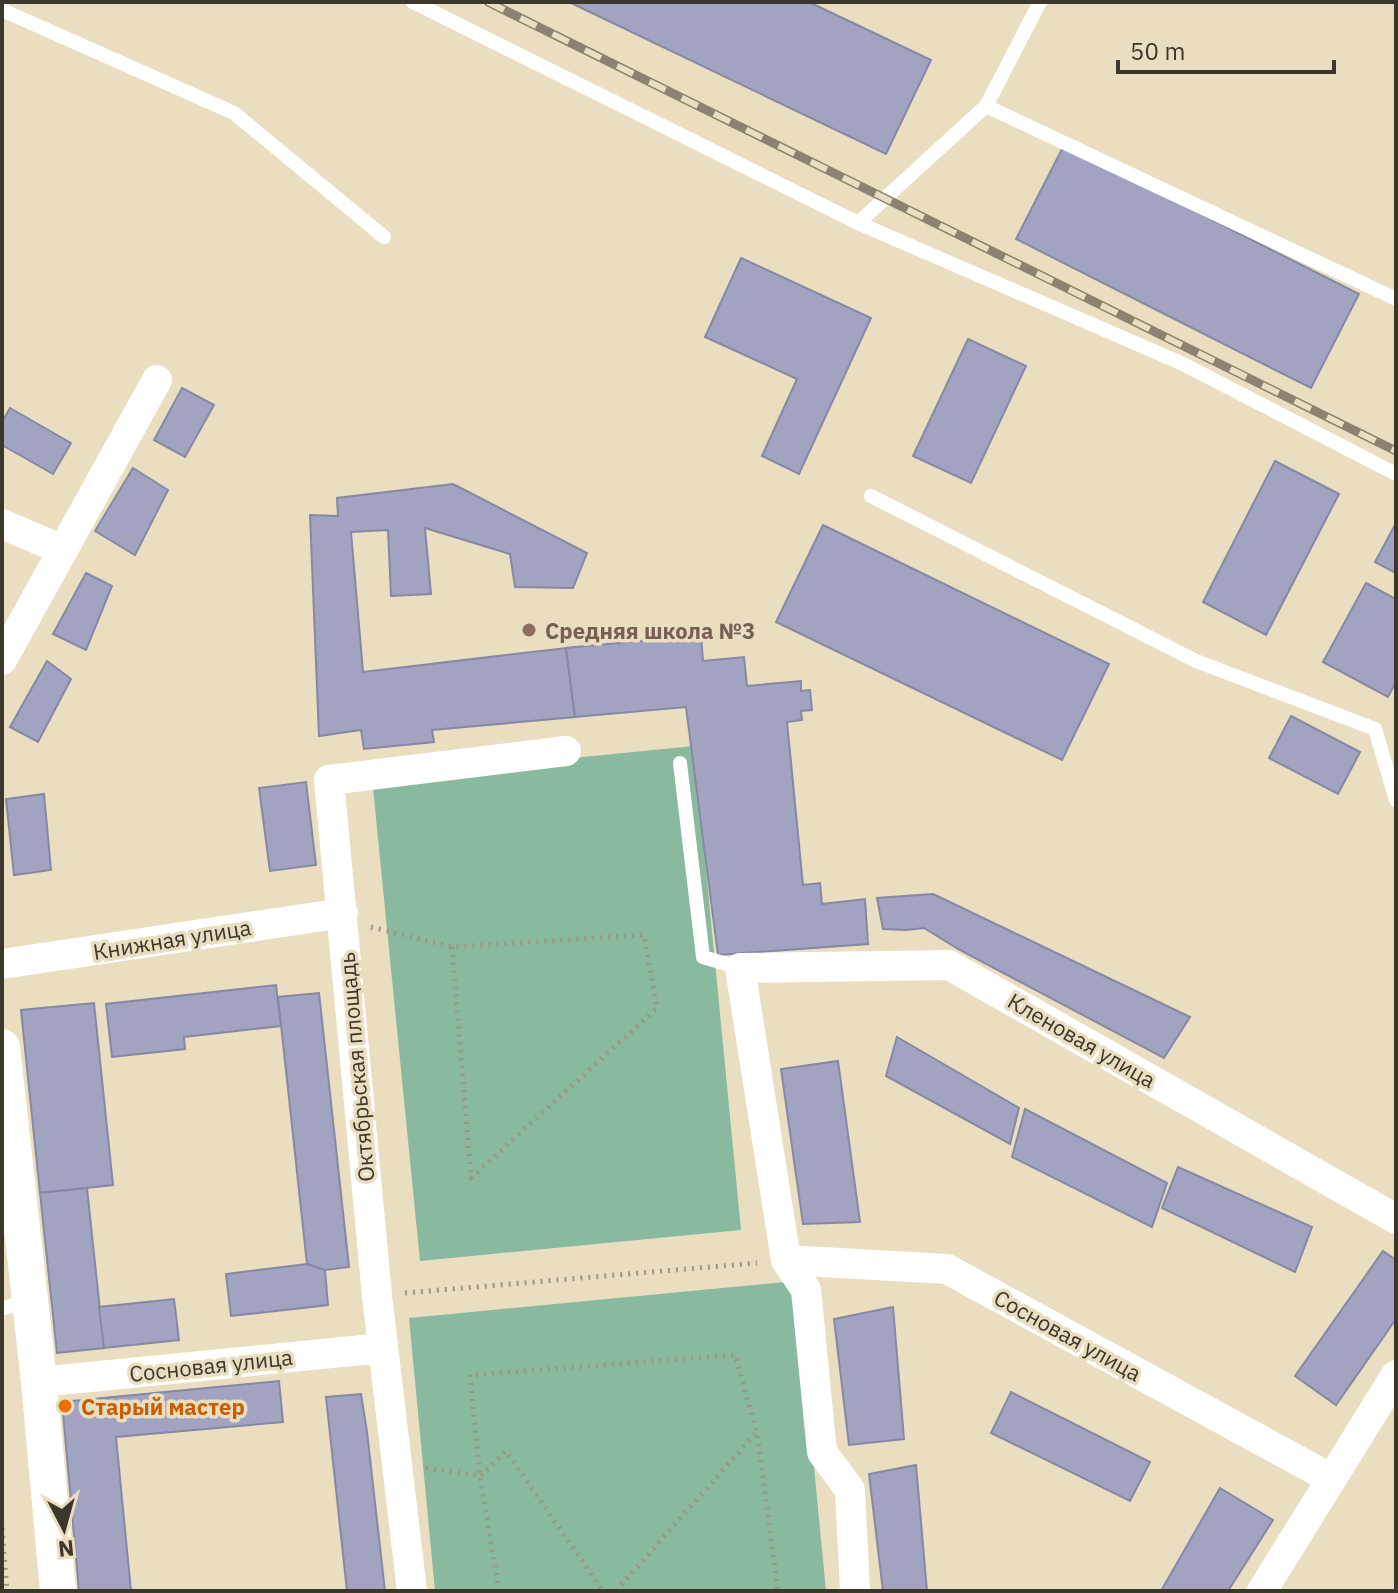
<svg xmlns="http://www.w3.org/2000/svg" width="1398" height="1593" font-family="'IBM Plex Sans',sans-serif">
<style>
.green{fill:#89baa0}
.building{fill:#a1a3c0;stroke:#8688a4;stroke-width:2}
.lines{fill:none;stroke-linecap:round;stroke-linejoin:round}
.path{stroke:#9f967f;stroke-width:5;stroke-dasharray:2 6;stroke-linecap:butt}
.service{stroke:#fff;stroke-width:14}
.minor{stroke:#fff;stroke-width:30}
.tertiary{stroke:#fff;stroke-width:36}
.rail-casing{stroke:#8b836f;stroke-width:9}
.rail{stroke:#e9debf;stroke-width:6;stroke-dasharray:18;stroke-linecap:butt}
.education-dot{fill:#8d6e63;stroke:#e9debf;stroke-width:3}
.food-dot{fill:#e8710a;stroke:#e9debf;stroke-width:3}
.labels{text-anchor:middle;dominant-baseline:central;stroke-width:7;stroke-linejoin:round;paint-order:stroke}
.education-label{font-size:22px;font-weight:bold;fill:#785e54;stroke:#e9debf;text-anchor:start}
.street-label{font-size:22px;fill:#3c372b;stroke:#e9debf}
.food-label{font-size:22px;font-weight:bold;fill:#c56008;stroke:#e9debf;text-anchor:start}
</style>
<rect width="100%" height="100%" fill="#e9debf"/>
<g class="green">
<path d="M694,746L741,1230L420,1261L372,778Z"/>
<path d="M796,1281L826,1591H435L409,1318Z"/>
</g>
<g class="building">
<path d="M569,2H809L931,60L886,154Z"/>
<path d="M1064,145L1359,294L1311,388L1016,239Z"/>
<path d="M741,258L871,318L799,474L762,456L797,379L705,337Z"/>
<path d="M968,339L1026,366L971,483L913,456Z"/>
<path d="M182,388L214,405L185,457L154,440Z"/>
<path d="M10,408L71,443L53,474L2,445V422Z"/>
<path d="M1275,461L1339,494L1266,635L1203,602Z"/>
<path d="M133,468L168,490L135,555L95,531Z"/>
<path d="M453,484L587,553L573,588L515,587L510,554L425,528L431,594L391,596L388,530L351,532L363,672L566,648L575,717L432,730L434,742L364,749L361,730L319,736L310,515L338,516L337,498Z"/>
<path d="M1396,523V573L1375,562Z"/>
<path d="M823,525L1109,664L1062,760L776,622Z"/>
<path d="M86,573L112,586L86,650L53,634Z"/>
<path d="M1366,583L1396,599V682L1388,697L1323,662Z"/>
<path d="M701,635L703,661L744,657L747,686L801,681V691L810,690L812,710L801,711L802,720L787,722L803,885L820,883L822,904L865,899L868,944L718,955L686,707L575,717L566,648Z"/>
<path d="M47,661L71,679L38,742L10,727Z"/>
<path d="M1291,716L1360,752L1338,794L1269,758Z"/>
<path d="M306,782L316,865L270,871L259,788Z"/>
<path d="M44,794L51,870L14,875L6,799Z"/>
<path d="M933,894L1190,1017L1164,1058L958,949L924,928L906,930L883,929L877,898Z"/>
<path d="M276,985L281,1026L184,1037L185,1049L112,1057L106,1004Z"/>
<path d="M319,993L349,1267L325,1270L307,1264L278,997Z"/>
<path d="M94,1003L113,1185L40,1193L21,1010Z"/>
<path d="M897,1037L1019,1108L1010,1144L886,1076Z"/>
<path d="M838,1061L860,1222L803,1224L781,1069Z"/>
<path d="M1025,1109L1167,1183L1152,1227L1012,1157Z"/>
<path d="M1178,1167L1312,1227L1295,1272L1162,1208Z"/>
<path d="M87,1188L104,1348L57,1353L40,1193Z"/>
<path d="M1383,1251L1396,1260V1319L1336,1405L1295,1376Z"/>
<path d="M307,1264L325,1270L328,1305L231,1316L226,1274Z"/>
<path d="M174,1299L179,1340L104,1348L99,1307Z"/>
<path d="M893,1307L904,1439L849,1445L834,1319Z"/>
<path d="M279,1381L283,1422L116,1437L131,1591H79L62,1402Z"/>
<path d="M1011,1392L1150,1462L1130,1501L991,1433Z"/>
<path d="M361,1394L367,1432L385,1591H347L326,1397Z"/>
<path d="M916,1465L927,1591H883L869,1474Z"/>
<path d="M1220,1488L1273,1520L1228,1591H1161Z"/>
</g>
<g class="lines">
<g class="path">
<path d="M371,927L452,947L644,935L657,1008L471,1178L452,947"/>
<path d="M405,1293L757,1263"/>
<path d="M426,1468L480,1476"/>
<path d="M481,1476L506,1451L603,1591"/>
<path d="M2,1528L7,1591"/>
<path d="M499,1591L480,1476L470,1375L735,1355L757,1432L778,1591"/>
<path d="M616,1591L756,1433"/>
</g>
<g class="service">
<path d="M413,2L858,223"/>
<path d="M2,10L234,113L384,237"/>
<path d="M986,106L1040,2"/>
<path d="M1396,299L986,106L858,223L1181,363L1396,474"/>
<path d="M871,496L1196,661L1375,729L1396,800"/>
<path d="M680,763L703,957L740,968"/>
<path d="M2,1309L28,1300"/>
</g>
<g class="minor">
<path d="M2,524L63,550"/>
<path d="M2,660L157,380"/>
<path d="M2,964L343,913"/>
<path d="M786,1260L947,1269L1330,1478"/>
<path d="M39,1382L383,1348"/>
<path d="M412,1591L377,1296L329,780L566,751"/>
<path d="M855,1591L850,1490L822,1452L806,1290L786,1260L740,968L949,965L1396,1219"/>
<path d="M1262,1591L1396,1375"/>
</g>
<path class="tertiary" d="M2,1047L39,1382L58,1591"/>
<g class="rail-casing">
<path id="rail" d="M488,2L1396,451"/>
</g>
<use href="#rail" class="rail"/>
</g>
<circle class="education-dot" cx="529" cy="630" r="8"/>
<circle class="food-dot" cx="65" cy="1406" r="8"/>
<g class="labels">
<g class="education-label">
<text x="545" y="630">Средняя школа №3</text>
</g>
<g class="street-label">
<text transform="translate(172 939) rotate(-9)">Книжная улица</text>
<text transform="translate(1082 1040) rotate(30)">Кленовая улица</text>
<text transform="translate(356 1067) rotate(-95)">Октябрьская площадь</text>
<text transform="translate(1068 1335) rotate(29)">Сосновая улица</text>
<text transform="translate(211 1365) rotate(-6)">Сосновая улица</text>
</g>
<g class="food-label">
<text x="81" y="1406">Старый мастер</text>
</g>
</g>
<rect width="1398" height="1593" fill="none" stroke="#3c372b" stroke-width="8"/>
<g transform="translate(64 1529) rotate(174)" stroke="#e9debf" stroke-width="6" paint-order="stroke">
<path d="M0-6L14 30L0 20L-14 30Z" fill="#3c372b"/>
<text y="-12" font-size="22" font-weight="bold" text-anchor="middle" fill="#3c372b">N</text>
</g>
<path d="M1118 60v12h216v-12" fill="none" stroke="#3c372b" stroke-width="4"/>
<text x="1130" y="60" font-size="24" fill="#3c372b" stroke="#e9debf" stroke-width="6" paint-order="stroke">50 m</text>
</svg>
